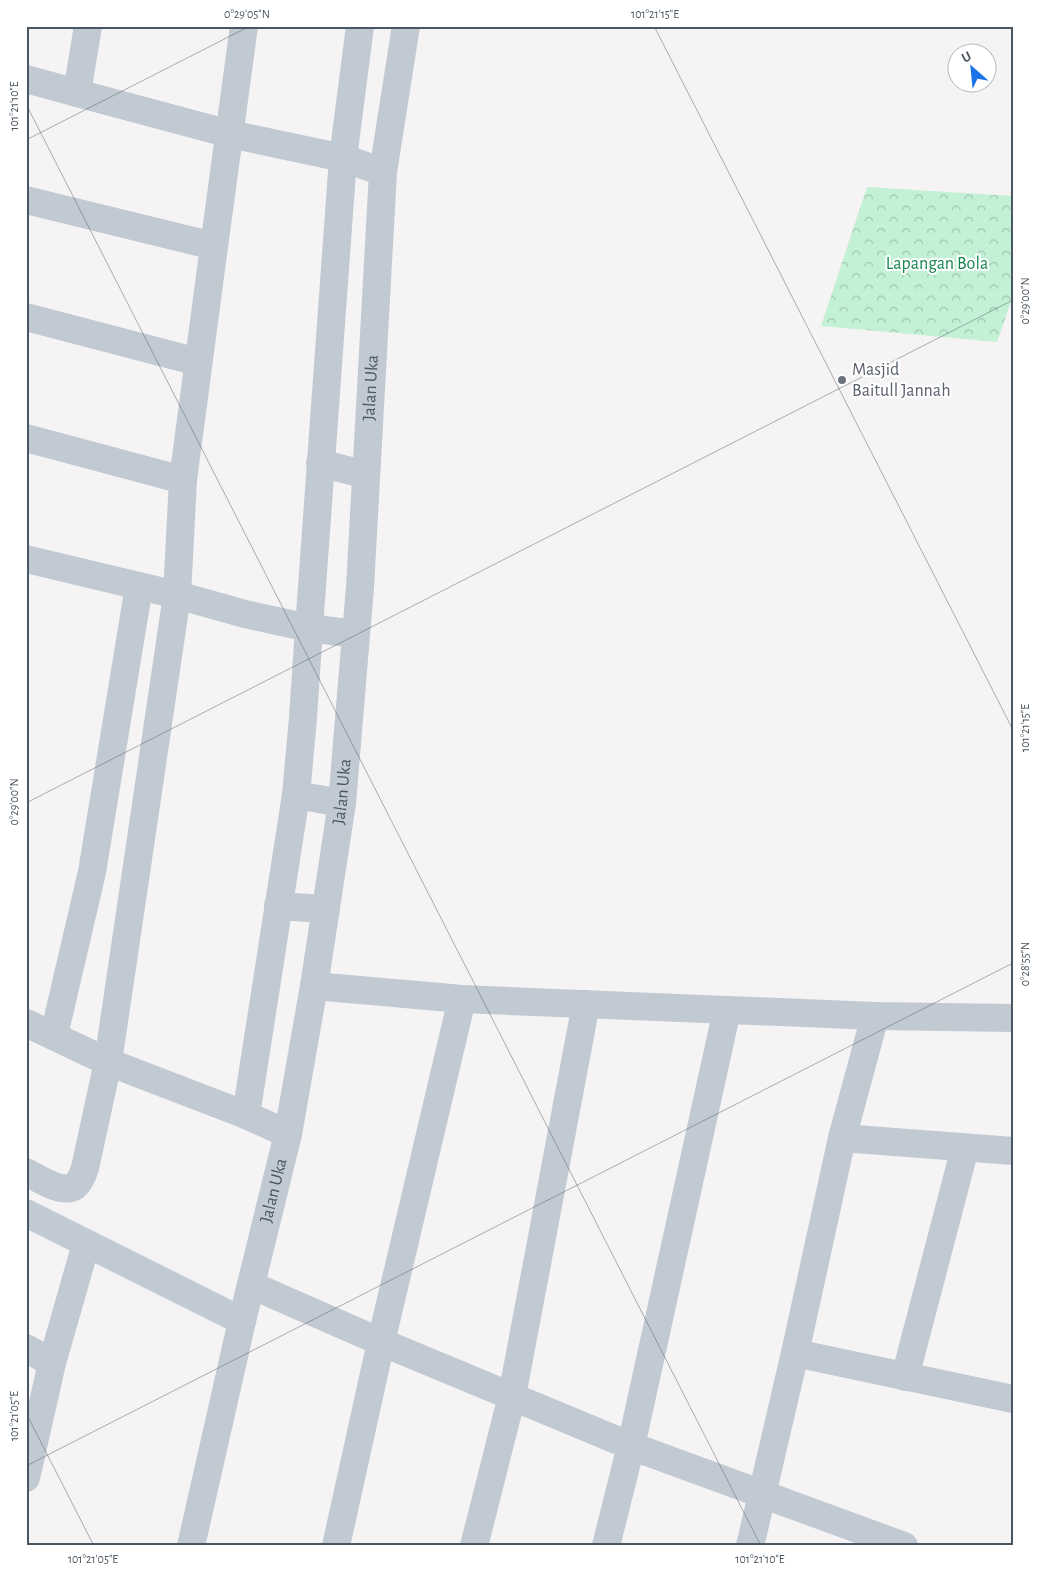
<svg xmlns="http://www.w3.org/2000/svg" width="1039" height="1572" font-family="'Alegreya Sans',sans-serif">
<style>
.forest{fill:url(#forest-crowns)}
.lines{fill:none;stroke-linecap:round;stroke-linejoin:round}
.street{stroke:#c1cad2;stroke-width:28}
.ticks{fill:none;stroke:#4a5661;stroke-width:1;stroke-opacity:0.45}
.worship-dot{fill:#6b7280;stroke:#fff;stroke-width:2}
.labels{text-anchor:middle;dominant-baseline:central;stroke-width:4;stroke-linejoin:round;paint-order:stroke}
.park-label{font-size:18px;fill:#17864f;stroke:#fff}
.worship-label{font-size:18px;fill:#5b616d;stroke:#fff;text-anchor:start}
.street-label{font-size:18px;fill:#4a5661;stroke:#fff}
.neatline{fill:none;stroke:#4a5661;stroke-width:2}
.ticks-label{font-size:12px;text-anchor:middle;fill:#4a5661}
</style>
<defs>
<pattern id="forest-crowns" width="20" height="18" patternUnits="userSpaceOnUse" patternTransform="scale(1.25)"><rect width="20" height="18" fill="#c3f1d5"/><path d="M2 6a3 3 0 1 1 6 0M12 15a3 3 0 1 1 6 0" fill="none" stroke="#a0c6b0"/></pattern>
</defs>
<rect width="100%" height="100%" fill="#f5f3f3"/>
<path class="forest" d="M867,187L1013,196V296L997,342L821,326Z"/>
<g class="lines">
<g class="street">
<path d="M26,79L77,93L88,26"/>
<path d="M77,93L230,134L343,158L383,172"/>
<path d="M26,200L214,246"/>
<path d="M26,317L198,362"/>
<path d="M26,438L183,480C202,328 224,178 244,26"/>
<path d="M320,463L366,475"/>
<path d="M26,559L177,595L245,614L309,628L303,718L296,795L246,1115"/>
<path d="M355,634L309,628L343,158L360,26"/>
<path d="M296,795L342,803"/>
<path d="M278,906L326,909"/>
<path d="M314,986L462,999L875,1016L1013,1018"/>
<path d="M26,1023L108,1062L246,1115L288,1134"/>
<path d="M54,1035L92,872L139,586"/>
<path d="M842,1138L1013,1151"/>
<path d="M26,1172C38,1178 63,1195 75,1186C80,1182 83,1174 85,1168L108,1062L177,595L183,480"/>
<path d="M26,1213L242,1321"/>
<path d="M251,1285L381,1342L631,1446L904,1546"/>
<path d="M26,1348L52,1363"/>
<path d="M795,1353L1013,1399"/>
<path d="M905,1377L965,1148"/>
<path d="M26,1478L52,1363L86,1244"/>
<path id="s1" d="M191,1546L242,1321L288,1134L314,986L342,803L360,587L383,172L406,26"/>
<path d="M336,1546L381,1342L462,999"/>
<path d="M474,1546L512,1396L586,1004"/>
<path d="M606,1546L631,1446L727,1010"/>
<path d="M750,1546L795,1353L842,1138L875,1016"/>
</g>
</g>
<path class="ticks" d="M654,26L1013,730M26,104L761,1546M26,140L250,26M26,803L1013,300M26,1413L94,1546M26,1466L1013,963"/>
<circle class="worship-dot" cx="842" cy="380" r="5"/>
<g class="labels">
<g class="park-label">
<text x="937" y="264">Lapangan Bola</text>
</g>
<g class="worship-label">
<text x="852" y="370">Masjid<tspan x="852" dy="21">Baitull Jannah</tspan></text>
</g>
<g class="street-label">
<text stroke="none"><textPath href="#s1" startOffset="1175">Jalan Uka</textPath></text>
<text stroke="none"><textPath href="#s1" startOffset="770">Jalan Uka</textPath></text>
<text stroke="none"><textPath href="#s1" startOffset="365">Jalan Uka</textPath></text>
</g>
</g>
<rect width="1039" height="1572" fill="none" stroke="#ffffff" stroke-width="55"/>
<g transform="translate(972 68) rotate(333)"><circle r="24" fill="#ffffff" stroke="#b7bbc0"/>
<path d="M0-4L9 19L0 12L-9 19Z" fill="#1a73e8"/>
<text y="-8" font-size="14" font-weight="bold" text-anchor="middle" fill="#4a5661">U</text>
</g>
<rect x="28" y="28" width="984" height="1516" class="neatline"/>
<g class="ticks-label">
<text x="247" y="18">0°29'05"N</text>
<text x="655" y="18">101°21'15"E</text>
<text transform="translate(14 106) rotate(-90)" y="4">101°21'10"E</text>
<text transform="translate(1025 301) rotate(-90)" y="4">0°29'00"N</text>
<text transform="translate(1025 728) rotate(-90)" y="4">101°21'15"E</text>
<text transform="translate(14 802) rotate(-90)" y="4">0°29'00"N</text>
<text transform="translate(1025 964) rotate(-90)" y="4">0°28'55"N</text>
<text transform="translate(14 1416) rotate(-90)" y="4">101°21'05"E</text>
<text x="93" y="1563">101°21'05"E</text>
<text x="760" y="1563">101°21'10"E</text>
</g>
</svg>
